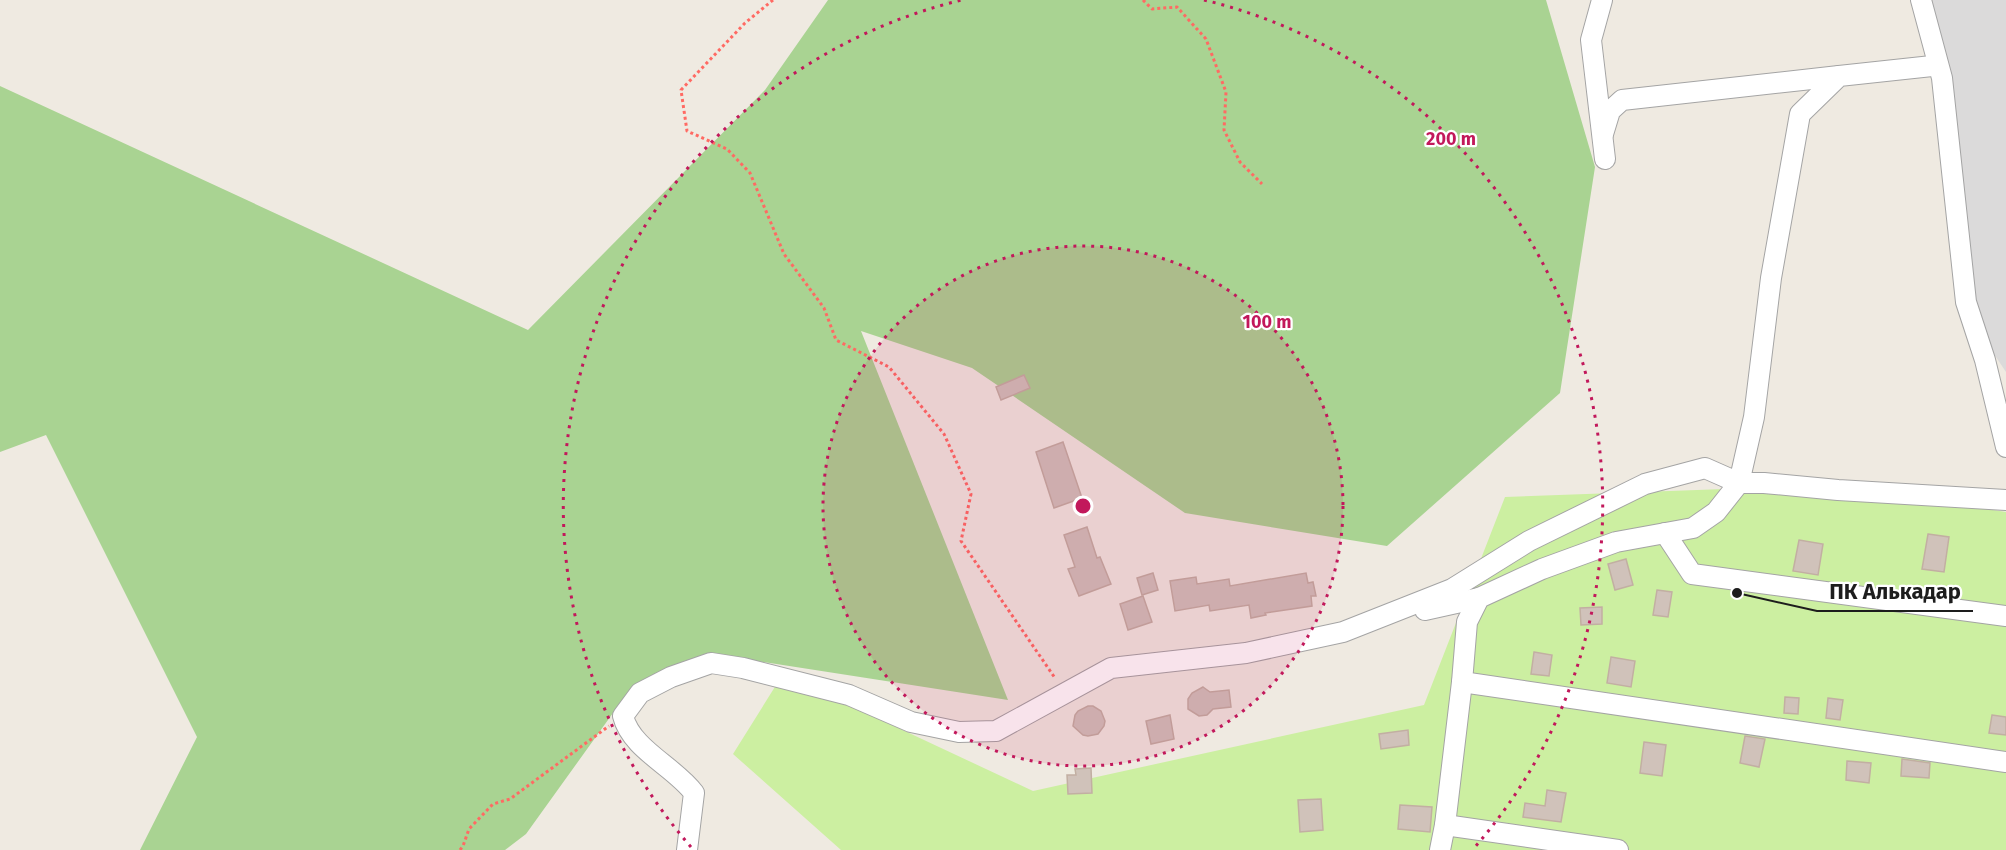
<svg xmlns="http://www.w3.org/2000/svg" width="2006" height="850" font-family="'Fira Sans',sans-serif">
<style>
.residential{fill:#dbdada}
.grass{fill:#ccefa1}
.forest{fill:#a9d392}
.building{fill:#d0c2ba;stroke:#c2afa2;stroke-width:1.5}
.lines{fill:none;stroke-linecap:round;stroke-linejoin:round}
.minor-casing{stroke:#a4a4a4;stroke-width:22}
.path{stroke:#ff6a63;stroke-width:3;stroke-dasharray:3 3;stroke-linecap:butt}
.minor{stroke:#fff;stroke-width:20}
.ring{fill:none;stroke:#c2185b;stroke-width:3;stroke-dasharray:3 6}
.centre{fill:#c2185b;stroke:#fff;stroke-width:3}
.ring-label{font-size:18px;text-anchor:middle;font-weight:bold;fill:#c2185b;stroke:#fff;stroke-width:4.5;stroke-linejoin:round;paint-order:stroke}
.leader{fill:none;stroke:#1d1d1d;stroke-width:2}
.callout-dot{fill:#1d1d1d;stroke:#fff;stroke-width:2}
.callout-label{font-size:22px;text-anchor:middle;font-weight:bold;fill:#1d1d1d;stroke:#fff;stroke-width:4.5;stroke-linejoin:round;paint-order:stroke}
</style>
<rect width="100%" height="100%" fill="#efeae1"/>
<path class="residential" d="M1918,0H2006V372L1988,345L1945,190L1929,42Z"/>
<path class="grass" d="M1831,485L2006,512V850H841L733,754L783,674L1033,791L1424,705L1505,497Z"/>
<path class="forest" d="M828,0H1546L1595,167L1560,393L1387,546L1185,513L972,368L861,331L1008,700L737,658L613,713L526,834L505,850H140L197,737L46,435L0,452V86L528,330L765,90Z"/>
<g class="building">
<path d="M1024,375L1030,388L1001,400L996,387Z"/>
<path d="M1063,442L1082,498L1054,508L1036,452Z"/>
<path d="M1087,527L1097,558L1100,557L1111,584L1079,596L1068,569L1075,567L1064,535Z"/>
<path d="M1928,534L1949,537L1944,572L1922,569Z"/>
<path d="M1799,540L1823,544L1818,575L1793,571Z"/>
<path d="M1626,559L1633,585L1615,590L1608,564Z"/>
<path d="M1153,573L1158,590L1142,595L1137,578Z"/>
<path d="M1306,573L1308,583L1313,582L1316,596H1311L1312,606L1265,613L1266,615L1251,618L1249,605L1210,611L1209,605L1175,611L1170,581L1196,577L1197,584L1229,579L1230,586Z"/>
<path d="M1657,590L1672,592L1668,617L1653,615Z"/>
<path d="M1143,596L1152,622L1128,630L1120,604Z"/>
<path d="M1602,607V624L1581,625L1580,608Z"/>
<path d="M1534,652L1552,655L1549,676L1531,674Z"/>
<path d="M1611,657L1635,661L1631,687L1607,683Z"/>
<path d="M1203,687L1210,692L1229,690L1231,707L1213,709L1207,715L1199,716L1188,709V699L1192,693Z"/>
<path d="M1785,697L1799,698L1798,714L1784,713Z"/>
<path d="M1828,698L1843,700L1840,720L1826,718Z"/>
<path d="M1088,706H1093L1101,711L1105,721L1104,726L1098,734L1088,736L1083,735L1073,726L1075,715L1078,711Z"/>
<path d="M1170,715L1174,739L1151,744L1146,721Z"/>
<path d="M1992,715L2006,717V735L1989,733Z"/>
<path d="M1408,730L1409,745L1381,749L1379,734Z"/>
<path d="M1745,736L1765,739L1759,767L1740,763Z"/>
<path d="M1644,742L1666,745L1662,776L1640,773Z"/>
<path d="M1902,759L1930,763L1929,778L1901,776Z"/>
<path d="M1847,761L1871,763L1869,783L1846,780Z"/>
<path d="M1091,768L1092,793L1068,794L1067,775H1076L1075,769Z"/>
<path d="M1547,790L1566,793L1561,822L1523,817L1525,803L1545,806Z"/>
<path d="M1321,799L1323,830L1300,832L1298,800Z"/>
<path d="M1400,805L1432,807L1430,832L1398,829Z"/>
</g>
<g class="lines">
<g class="minor-casing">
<g id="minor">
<path d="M1602,0L1591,40L1605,159"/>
<path d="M1921,0L1942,78L1966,302L1985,360L2006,447"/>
<path d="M1603,134L1610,111L1622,100L1839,76"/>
<path d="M1665,533L1692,574L2006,616"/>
<path d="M1425,610L1479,598"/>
<path d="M1462,682L2006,762"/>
<path d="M1445,825L1618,850"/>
<path d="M687,850L694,793C675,767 631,749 623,716L640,693L671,677L711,663L743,668L849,695L911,722L959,732L996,731L1111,668L1246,653L1343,632L1452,589L1529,541L1645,484L1705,468L1739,483L1754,417L1771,278L1800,114L1839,76L1932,66"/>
<path d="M1440,850L1445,825L1462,682L1467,622L1479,598L1542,569L1616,542L1693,528L1716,512L1739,483H1764L1838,490L2006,500"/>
</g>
</g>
<g class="path">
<path d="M773,0L745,23L681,90L687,131L727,149L750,173L784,254L824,308L836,340L889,367L944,434L971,494L961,541L1055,678"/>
<path d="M1143,0L1152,9L1177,7L1206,39L1226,92L1224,130L1240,162L1262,184"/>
<path d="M460,850L463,846L469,829L493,804L510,799L609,726"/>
</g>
<use href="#minor" class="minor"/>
</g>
<circle cx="1083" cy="506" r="260" fill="#c2185b" fill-opacity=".12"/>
<g class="ring">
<circle cx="1083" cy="506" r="260"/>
<path d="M691 847A520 520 0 0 1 962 0M1204 0A520 520 0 0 1 1475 847"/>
</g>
<circle cx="1083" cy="506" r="9" class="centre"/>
<g class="ring-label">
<text x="1451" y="145">200 m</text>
<text x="1267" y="328">100 m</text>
</g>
<path class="leader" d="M1737 593L1817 611H1973"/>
<circle class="callout-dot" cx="1737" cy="593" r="6"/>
<g class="callout-label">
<text x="1895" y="599">ПК Алькадар</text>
</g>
</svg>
